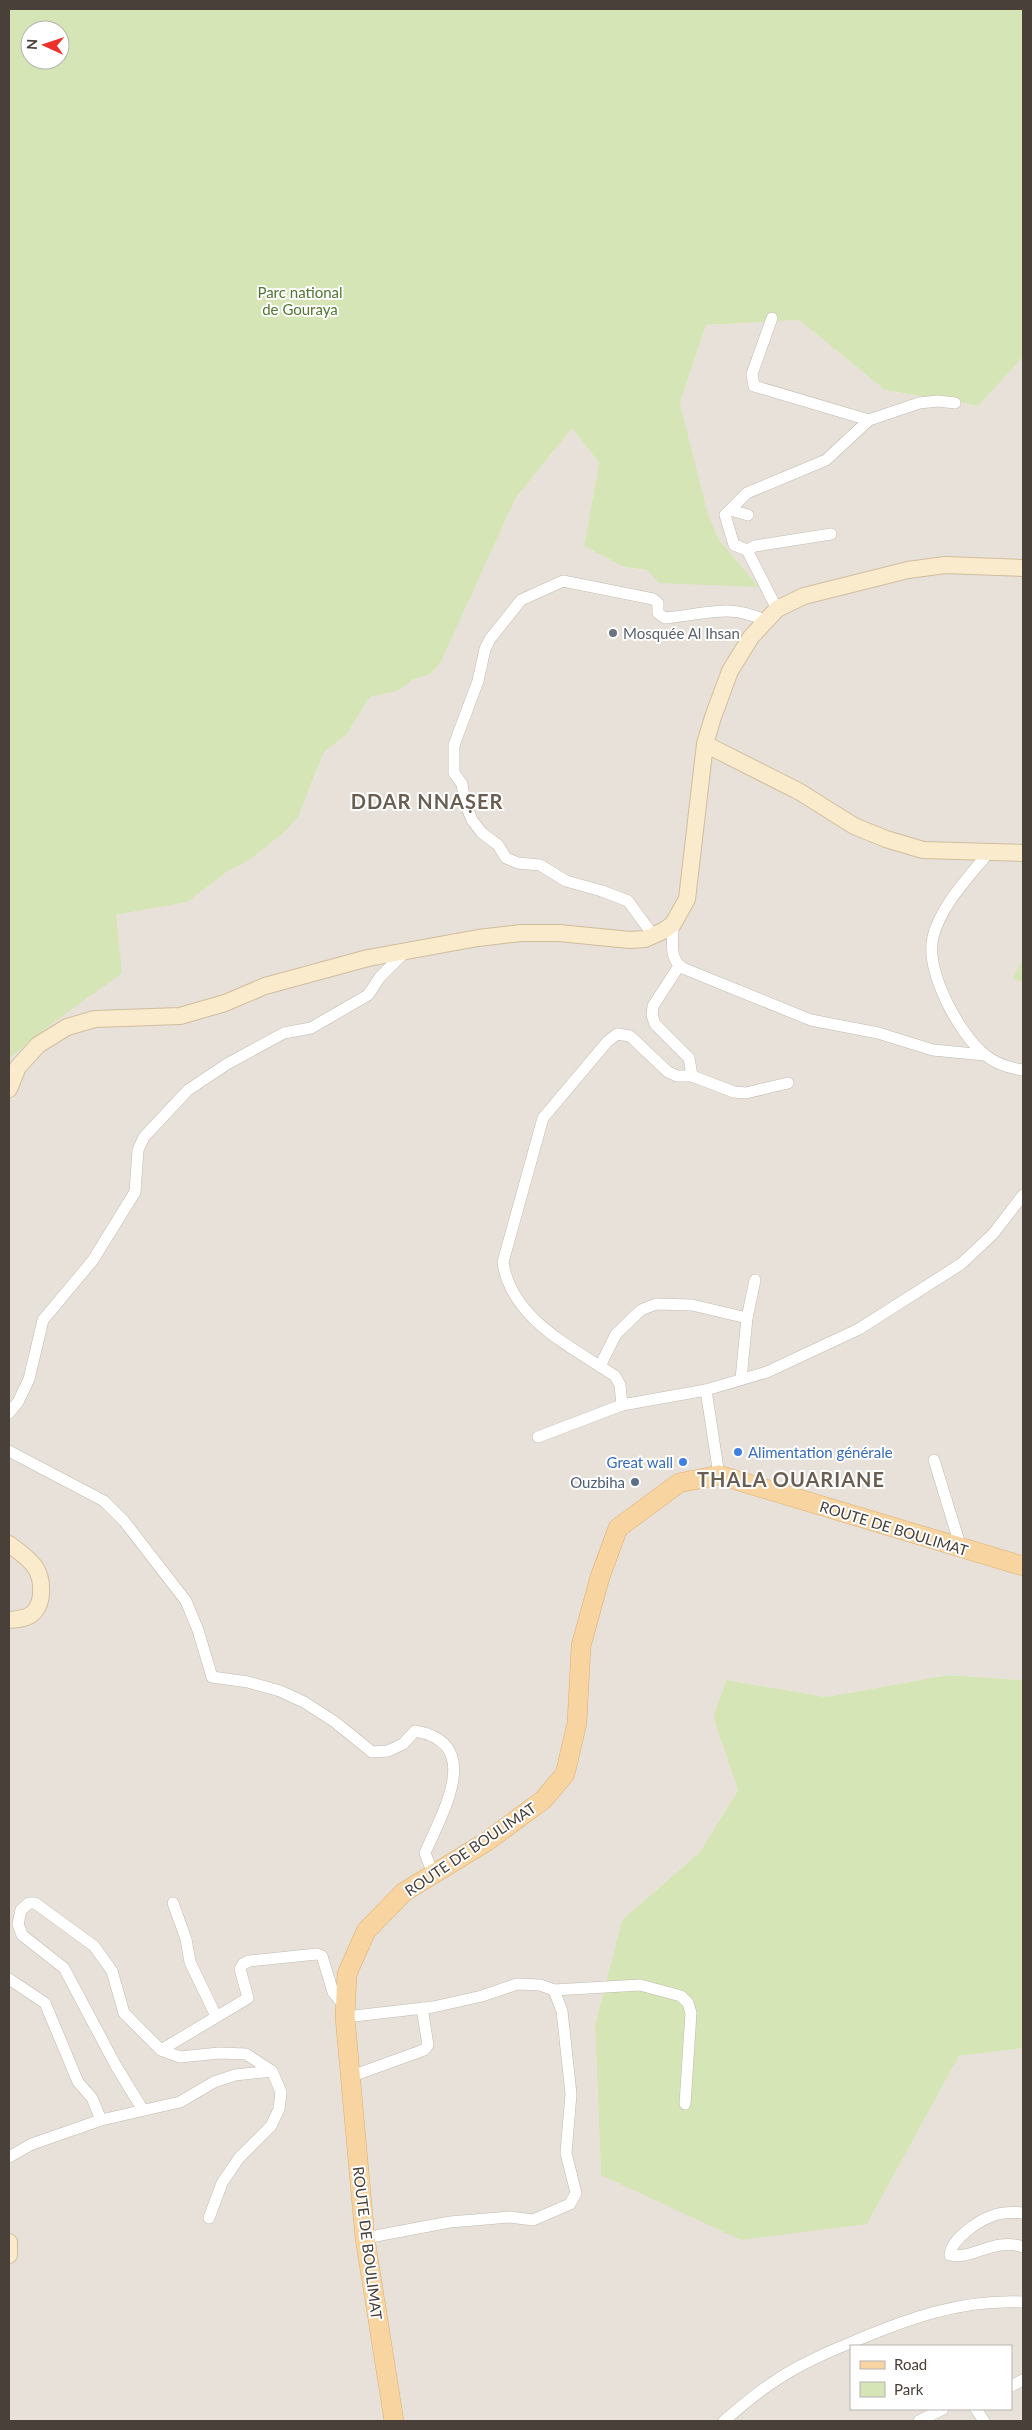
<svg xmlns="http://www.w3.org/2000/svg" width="1032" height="2430" font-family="Lato,sans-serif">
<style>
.residential{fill:#e8e1d9;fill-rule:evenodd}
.green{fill:#d5e5b6;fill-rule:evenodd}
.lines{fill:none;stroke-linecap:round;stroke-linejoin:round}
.street-casing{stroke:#c2bab0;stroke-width:12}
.secondary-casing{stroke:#d0bd9d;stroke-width:18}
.primary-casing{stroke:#dcaf70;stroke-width:20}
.street{stroke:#fff;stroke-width:11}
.secondary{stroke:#fbebcd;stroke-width:16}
.primary{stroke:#f7d4a0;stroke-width:19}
.worship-dot{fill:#6b7280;stroke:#fff;stroke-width:2}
.shop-dot{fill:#3f7fe0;stroke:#fff;stroke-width:2}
.service-dot{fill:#5c6f8a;stroke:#fff;stroke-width:2}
.labels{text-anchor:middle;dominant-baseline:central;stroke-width:4;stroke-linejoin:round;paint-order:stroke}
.park-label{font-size:15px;fill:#52762f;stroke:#fff}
.worship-label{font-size:15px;fill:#5b616d;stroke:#fff;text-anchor:start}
.shop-label{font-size:15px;fill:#366cbe;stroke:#fff;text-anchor:start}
.service-label{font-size:15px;fill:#4e5e75;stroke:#fff;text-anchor:end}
.street-label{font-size:15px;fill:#484039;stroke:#fff}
.district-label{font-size:20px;font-weight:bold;letter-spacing:1px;fill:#6a5d51;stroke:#fff}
</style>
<rect width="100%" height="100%" fill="#f4f0ea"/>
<path class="residential" d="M799,320L885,390L977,406L1023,357V1680L948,1675L826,1697L726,1680L713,1717L738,1790L700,1852L622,1920L595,2025L601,2175L867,2224L959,2056L1023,2048V2421H9V1059L54,1022L116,915L186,902L228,871L248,861L281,835L308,793L324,752L346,735L370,697L398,691L412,680L430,674L440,664L515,499L572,428L599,463L584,546L624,567L758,587L719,540L708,514L680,403L706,325ZM851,2346H1011V2409H851Z"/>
<g class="green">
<path d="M9,9H1023V357L978,406L885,390L799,320L706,325L680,403L708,514L719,540L759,587L659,583L647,570L624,567L584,546L599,463L572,428L515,499L440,664L430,674L412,680L398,691L370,697L346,735L324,752L298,817L281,835L248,861L228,871L187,902L116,915L122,973L54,1022L9,1059ZM30,30H60V60H30Z"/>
<path d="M1023,958V983L1013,978Z"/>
<path d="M948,1675L1023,1680V2048L959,2056L867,2224L741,2240L601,2175L595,2025L622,1920L700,1852L738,1790L713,1717L726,1680L826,1697Z"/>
</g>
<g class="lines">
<g class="street-casing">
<g id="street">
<path d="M772,318L752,374L754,386L869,420"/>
<path d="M730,510L748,515"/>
<path d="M747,550L755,546L831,534"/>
<path d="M777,609L747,550L734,545L725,515L747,493L826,460L869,420L919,403L938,401L955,403"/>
<path d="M989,852C969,877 941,905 933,937C925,971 959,1034 985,1055C996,1064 1009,1068 1023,1070"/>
<path d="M673,924C673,941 668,961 685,969L811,1020L878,1033L933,1050L985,1055"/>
<path d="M653,935L628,901L602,891L566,881L540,865L518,863L506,858L498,845L482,833L472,820L465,803L462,784L454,773V745L478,681L485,649L490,639L521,600L563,581L653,599L658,603V613L665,618C703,615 729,602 766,621"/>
<path d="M679,966L653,1006L652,1015L655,1024L689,1058L692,1076"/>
<path d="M600,1366L616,1334L641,1310L656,1304L692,1305L747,1318"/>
<path d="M741,1379L747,1318L755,1280"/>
<path d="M622,1405L620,1385L615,1376C572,1347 511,1319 503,1262L543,1118L607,1042L617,1034L630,1036L668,1072L677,1076H692L734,1092L746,1093L788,1083"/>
<path d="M9,1413L18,1402L29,1379L43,1320L93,1260L135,1192L138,1150L144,1137L188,1090L227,1064L284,1033L311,1028L368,995L380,977L406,951"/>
<path d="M538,1437L622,1405L706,1390"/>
<path d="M9,1451L104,1501L124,1521L186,1601L198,1630L212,1677L248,1682L280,1691L304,1702L335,1722L372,1752L388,1751L403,1744L415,1731C485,1743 442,1813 425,1853L433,1874"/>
<path d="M934,1460L961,1548"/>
<path d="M719,1475L706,1390L767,1372L859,1329L961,1264L993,1234L1023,1195"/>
<path d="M173,1903L186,1939L190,1962L216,2016"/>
<path d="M9,1979L45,2003L78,2082L92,2098L101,2120"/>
<path d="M554,1990L640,1985L681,1996L688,2003L691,2013L685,2104"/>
<path d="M345,2017L433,2007L482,1996L517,1984L540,1985L554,1990L562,2011L571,2094L566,2153L576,2193L570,2204L533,2220L510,2217L450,2222L365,2238"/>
<path d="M161,2050L248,1998L240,1969L243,1964L249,1961L317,1954L322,1956L333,1992L346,2008"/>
<path d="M349,2077L424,2050L428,2045L422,2008"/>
<path d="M143,2110L116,2066L64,1968L22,1935L18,1924L21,1910L29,1903H35L94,1946L112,1971L124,2013L161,2050L180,2057L219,2053L246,2054L272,2071L281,2092L279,2109L271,2126L239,2158L222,2183L209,2218"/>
<path d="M9,2157L32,2144L101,2120L180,2102L214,2082L235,2075L272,2071"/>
<path d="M1023,2213C1013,2212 1001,2212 992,2216C977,2221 951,2240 950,2255C973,2260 994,2237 1023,2247"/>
<path d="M1011,2386L1023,2380"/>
<path d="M976,2409L984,2421"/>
<path d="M724,2421C739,2408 755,2394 772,2383C796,2366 823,2354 850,2343C907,2319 960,2299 1023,2302"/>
<path d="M919,2421L943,2409"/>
</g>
</g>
<g class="secondary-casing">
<g id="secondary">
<path d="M705,744L800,792L854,826L886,839L923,850L1023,853"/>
<path d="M9,1089L18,1067L38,1045L67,1027L95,1019L180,1016L225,1003L265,986L368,958L478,938L521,933H559L630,940L645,939L663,931L673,924L687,899L705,744L713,717L730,671L751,637L777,609L804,596L908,570L945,565L1023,568"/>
<path d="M9,1544C18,1551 29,1558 35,1567C43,1579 44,1601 34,1612C28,1619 17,1619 9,1620"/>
<path d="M9,2242V2255"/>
</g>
</g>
<g class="primary-casing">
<path id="primary" d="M394,2421L365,2238L345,2017L347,1974L366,1931L404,1892L486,1842L543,1800L565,1774L577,1723L581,1646L600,1577L618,1528L679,1483L719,1475L1023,1566"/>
</g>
<use href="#street" class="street"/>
<use href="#secondary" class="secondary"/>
<use href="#primary" class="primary"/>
</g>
<circle class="worship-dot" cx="613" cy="633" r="5"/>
<g class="shop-dot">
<circle cx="738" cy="1452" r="5"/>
<circle cx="683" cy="1462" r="5"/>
</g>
<circle class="service-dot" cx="635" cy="1482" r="5"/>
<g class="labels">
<g class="park-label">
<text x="300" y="292">Parc national<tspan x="300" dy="17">de Gouraya</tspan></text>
</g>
<g class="worship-label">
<text x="623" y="633">Mosquée Al Ihsan</text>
</g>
<g class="shop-label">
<text x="748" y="1452">Alimentation générale</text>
<text x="673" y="1462" text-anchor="end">Great wall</text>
</g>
<g class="service-label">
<text x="625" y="1482">Ouzbiha</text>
</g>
<g class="street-label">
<text transform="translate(894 1528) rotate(17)">ROUTE DE BOULIMAT</text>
<text transform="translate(470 1849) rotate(-34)">ROUTE DE BOULIMAT</text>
<text transform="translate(368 2243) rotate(83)">ROUTE DE BOULIMAT</text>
</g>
<g class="district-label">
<text x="427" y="801">DDAR NNAṢER</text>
<text x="791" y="1479">THALA OUARIANE</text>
</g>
</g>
<rect width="1032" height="2430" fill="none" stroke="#484039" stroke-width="20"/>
<rect x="850" y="2345" width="162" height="65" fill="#ffffff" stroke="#b6b3b0"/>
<rect x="860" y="2361" width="25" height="8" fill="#f7d4a0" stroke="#b6b3b0"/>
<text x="894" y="2370" font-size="15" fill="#484039">Road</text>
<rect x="860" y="2382" width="25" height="15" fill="#d5e5b6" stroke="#b6b3b0"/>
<text x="894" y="2395" font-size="15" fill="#484039">Park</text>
<g transform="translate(45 45) rotate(273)"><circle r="24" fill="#ffffff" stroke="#b6b3b0"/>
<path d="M0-4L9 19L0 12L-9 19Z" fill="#eb312a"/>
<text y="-8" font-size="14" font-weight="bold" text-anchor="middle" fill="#484039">N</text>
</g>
</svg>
